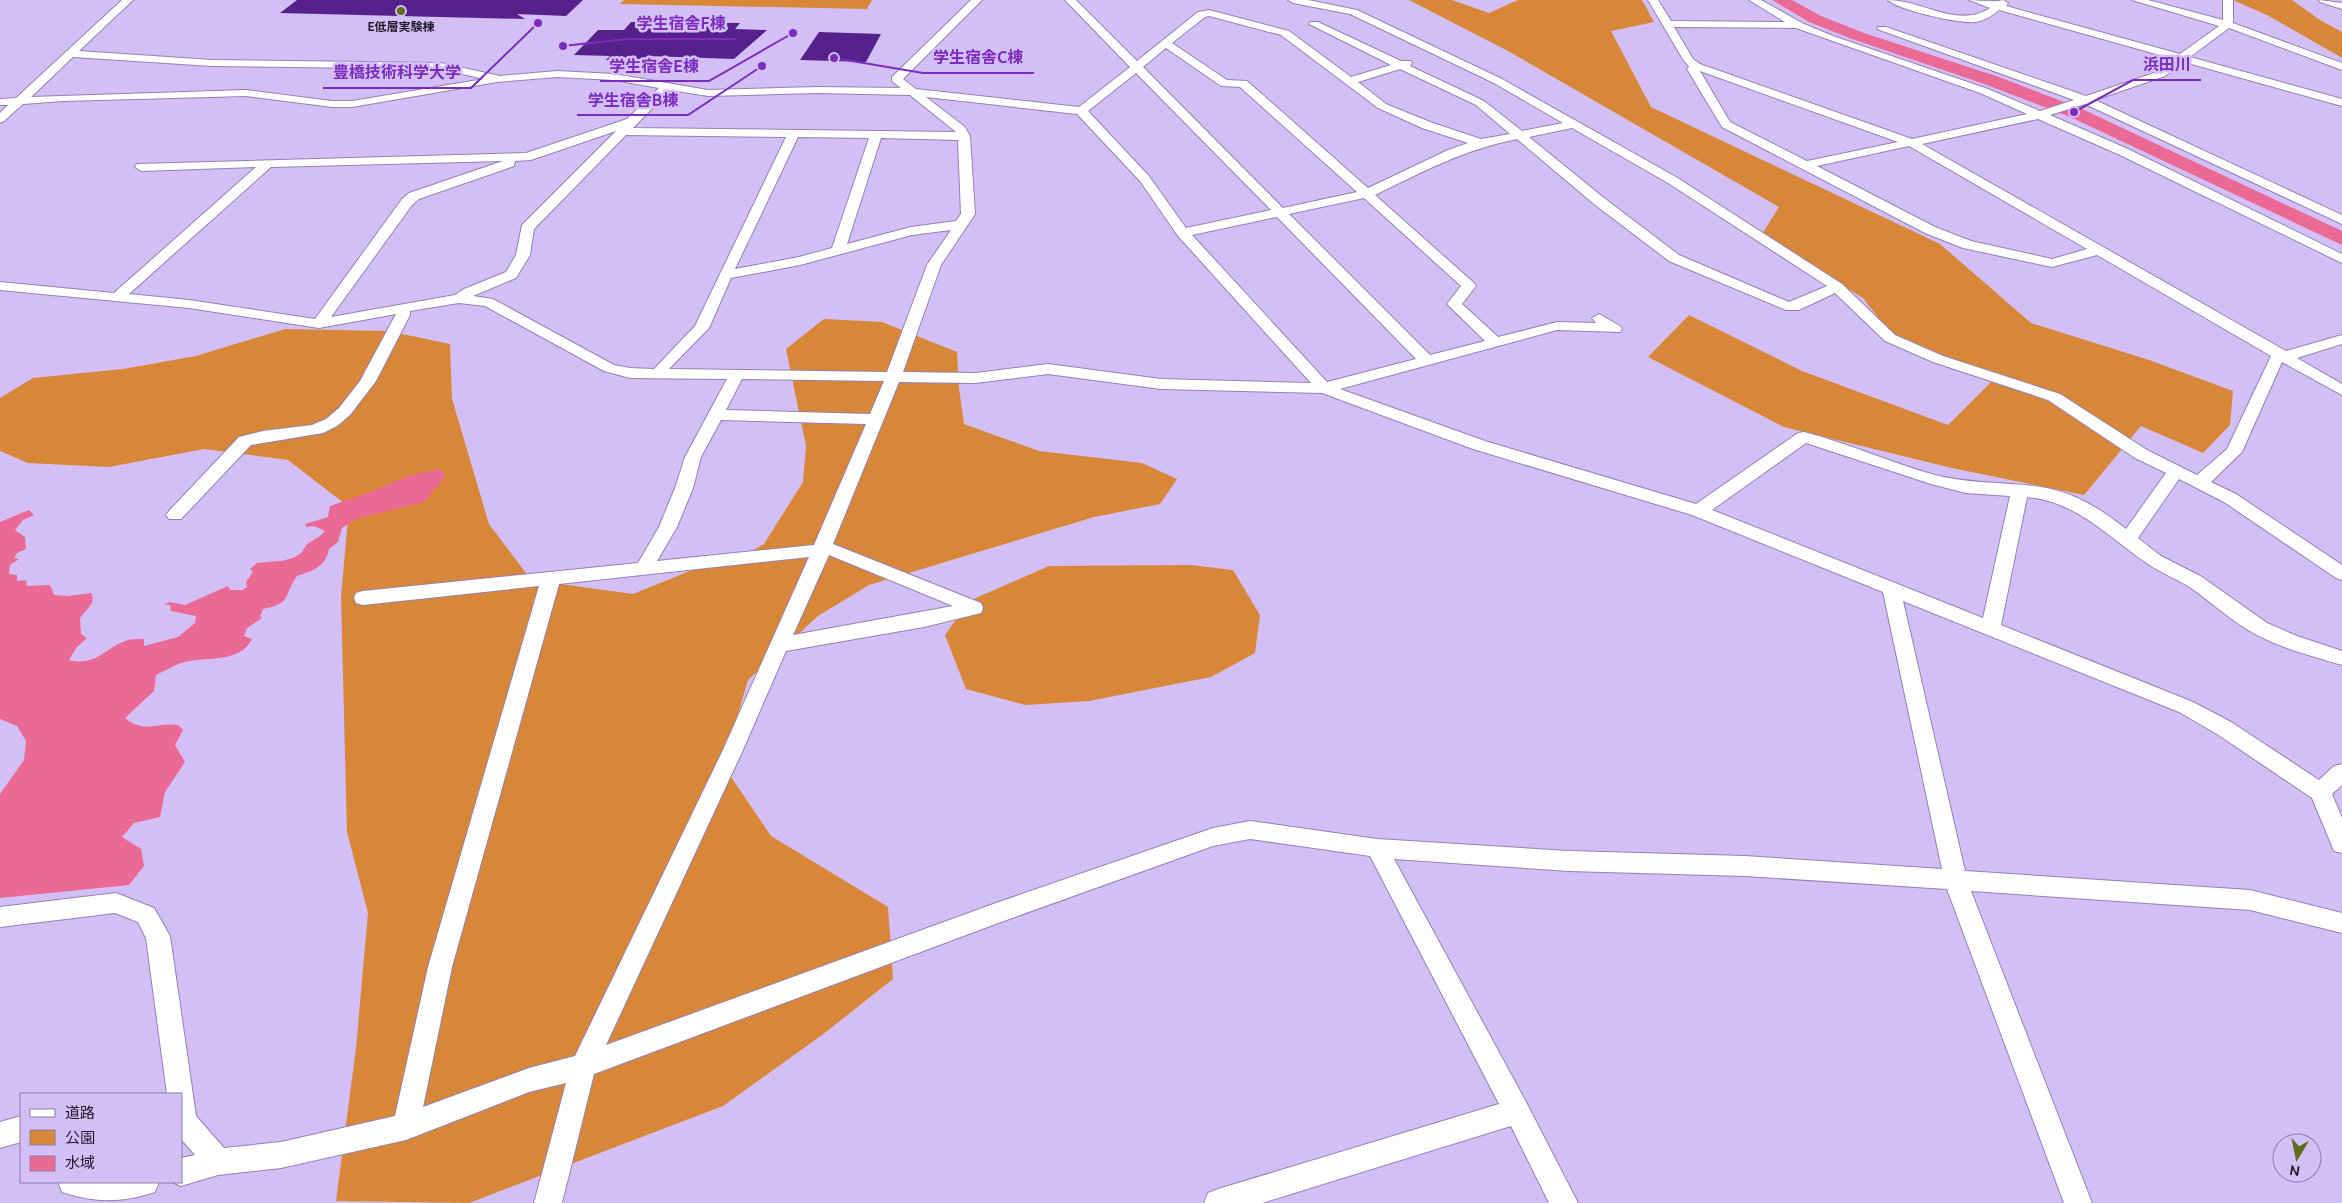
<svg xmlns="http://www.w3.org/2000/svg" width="2342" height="1203" font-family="Ubuntu,'Noto Sans JP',sans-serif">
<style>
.green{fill:#d88738}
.water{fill:#eb6a95}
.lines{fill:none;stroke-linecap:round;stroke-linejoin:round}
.river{fill:#eb6a95;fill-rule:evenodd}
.building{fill:#56218b}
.minor-casing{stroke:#9481b4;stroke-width:2}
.minor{fill:#fff;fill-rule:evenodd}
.poi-dot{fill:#5d6f1d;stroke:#d3bff6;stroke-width:2}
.labels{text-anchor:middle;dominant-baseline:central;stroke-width:5;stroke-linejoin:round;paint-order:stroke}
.far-poi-label{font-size:12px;font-weight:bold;fill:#21192d;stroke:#d3bff6}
.leader{fill:none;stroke:#7b2cbf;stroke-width:2}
.callout-dot{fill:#7b2cbf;stroke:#d3bff6;stroke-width:2}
.callout-label{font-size:16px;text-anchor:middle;font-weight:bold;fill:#7b2cbf;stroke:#d3bff6;stroke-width:5;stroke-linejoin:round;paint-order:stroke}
</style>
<rect width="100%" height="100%" fill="#d3bff6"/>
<g class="green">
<path d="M624,0H872L867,9L620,4Z"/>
<path d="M1409,0H1452L1489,13L1518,0H1642L1654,22L1611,31L1651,107L1940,244L2031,323L2149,360L2233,391L2230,425L2203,453L2141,426L2084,495L1952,468L1784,427L1648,357L1689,315L1802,371L1948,425L1996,377L1895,339L1863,298L1761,236L1779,207L1508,51Z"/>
<path d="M2233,0H2292L2320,20L2342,32V58L2269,16Z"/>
<path d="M824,319L882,322L957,352L959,388L964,424L1039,451L1142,463L1177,479L1160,504L1094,517L869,585L818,616L748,680L723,765L771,836L888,907L893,979L822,1035L723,1106L469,1203L336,1201L356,1048L368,913L347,832L341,597L349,507L288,460L204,449L109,467L28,463L0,451V398L33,378L123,369L196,356L285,329L388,331L450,344L452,399L489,524L531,580L633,594L712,562L739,558L764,544L803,482L806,446L786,349Z"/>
<path d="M1190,565L1233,570L1260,615L1255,653L1211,677L1089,701L1025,705L966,689L945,635L969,601L1049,566Z"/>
</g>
<path class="water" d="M441,469L445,477L424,502L356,519L342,528L338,542L329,549C326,566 313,571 297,576C283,595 293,603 263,609L260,616L262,618L247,628L244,636L252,639C240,664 204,656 181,663C173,666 165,671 156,675L154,691L125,718C144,734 158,722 178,725L183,730L175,745L185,762L165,792L160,817L134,823L122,837L141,849L144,866L129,885L0,898V794L24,760L26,741L17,726L0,719V522L29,510L34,515L23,520L15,530L25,537L26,549L17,553L14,558L19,559L10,565L9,574L17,575V581L26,580L27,586L50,585L54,595L68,596L91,593C97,603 86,609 80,618L81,634L87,638L76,648L69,660C97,667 105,647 128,640C133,639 139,639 144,639V646L178,637L195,623L196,616L171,611L170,605L164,604L170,602L185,605L228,586L230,590H242L247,587L246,582L253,572L250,569L257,563C270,561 291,563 302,552C305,549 305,545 309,543C315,539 320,537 325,531L314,526L306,527L305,524L328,517L330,506L371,492L408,476Z"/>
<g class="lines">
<path class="river" d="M1772,0H1792L1821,16L1864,33L1999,77L2080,108L2342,231V245L2068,116L1987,85L1852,39L1809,22Z"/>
</g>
<g class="building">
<path d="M297,0H583L566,16L517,14L525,19L280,13Z"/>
<path d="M631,22L740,23L735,29L767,30L734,59L648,56L642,62L606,60L610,56L574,55L598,30H624Z"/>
<path d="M819,32L881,34L866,62L800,60Z"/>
</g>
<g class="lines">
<g class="minor-casing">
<g id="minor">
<path d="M122,0H133L79,51L212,60L441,63L500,76L557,71L614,74L708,90L817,87L901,88L892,81V77L971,0H982L903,79L916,89L1079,107L1130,67L1065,0H1076L1137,61L1198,12L1209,10L1289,31L1351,77L1391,65L1309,24L1310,22H1318L1401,61H1411L1412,63L1410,66L1484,101L1522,131L1563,123L1494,83L1350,14L1293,3L1288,0H1308L1357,10L1502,79L1676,177L1842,284L1895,335L1943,356L2060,394L2147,450L2197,475L2227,449L2271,356L2097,255L2052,267L1963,248L1925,233L1722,127L1687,69L1689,66L1684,61L1648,0H1658L1671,21L1785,22L1749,0H1761L1804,24L1833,36L1988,89L2040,111L2074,100L1877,29L1878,27H1886L2086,96L2157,72L2174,59L1999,10C1992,16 1984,21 1975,22C1960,24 1898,10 1888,0C1922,0 1958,29 1990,8L1969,0C1981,0 1992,3 2003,0L2008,3L2006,6L2180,54L2219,26L2132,0H2148L2223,20V0H2233V23L2342,63V70L2229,28L2190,57L2342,99V106L2184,62L2165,76L2095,100L2342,215V224L2085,104L2050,115L2128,149L2342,254V263L2120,155L2038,119L1922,144L2286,351L2342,335V344L2297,358L2342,384V395L2282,362L2242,452L2211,482L2236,494L2342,565V580L2336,578L2224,502L2179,479L2138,538L2161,556L2202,577L2267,623L2297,636L2342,651V665C2312,656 2280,648 2253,633C2230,620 2210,601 2188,586C2175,578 2161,573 2148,564C2108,537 2078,502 2027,497L2001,625L2193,702L2231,722L2319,780L2334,766L2342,764V785L2332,794L2342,818V853L2334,851L2312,798L2217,734L2179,712L1903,601L1965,871L2250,890L2342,913V933L2250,910L1971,891L2092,1203H2064L1947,889L1745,876L1569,871L1394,859L1526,1102L1578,1203H1549L1511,1126L1262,1203H1204L1208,1193L1218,1189L1499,1104L1370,856L1250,839L1213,846L1001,922L594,1074L562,1203H534L566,1083L529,1092L406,1140L281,1168L218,1175L181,1186L172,1182H181V1158L195,1155L181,1139V1094H167L146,938L138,922L115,913L0,927V907L116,893L154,908L170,936L196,1116L224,1148L281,1142L395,1116L428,967L539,586L363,605L356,603L354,598L356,593L363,591L638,563L659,527L675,488L685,457L727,379L630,378L604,371L485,306L459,303L410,311V315L376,381L350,415L337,426L323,433L251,445L181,519H169L166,515L169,511L239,437L263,431L312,425L326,419L339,408L360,381L396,314L319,328L189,308L0,290V282L114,293L256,167L141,171L135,167L137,164L526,153L627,119L659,88L614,80L557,77L497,82L352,107H332L246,96L63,101L23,104L4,121L0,123V113L8,105H0V99L16,98ZM1209,16L1281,35L1378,108L1422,128L1468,143L1448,150L1368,188L1247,81L1227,80L1172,43L1205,17ZM1674,27L1796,28L1980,93L2027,114L1912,139L1700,64L1693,59ZM1166,48L1221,86L1240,87L1357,192L1283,208L1143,67ZM73,57L212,66L441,69L484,79L352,101H332L246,90L31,97ZM1400,69L1476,105L1510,134L1481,139L1430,122L1386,104L1358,82ZM1700,71L1898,142L1807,161L1730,122ZM1136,73L1271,210L1186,228L1148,175L1088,111ZM670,90L708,96L817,93L910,95L956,132L633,128ZM926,97L1077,114L1140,181L1178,236L1311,383L1161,379L1048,364L975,373L903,372L941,265L975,214L970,136L965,127ZM1572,128L1668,183L1827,286L1789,302L1679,255L1604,198L1529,137ZM616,131L522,225L516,255L506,272L464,289L455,295L331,317L412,205L419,199L514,166L515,161L531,160ZM626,135L786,137L695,326L654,369L630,368L614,365L493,299L473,296L516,278L530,255L534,229ZM798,137L869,138L832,248L799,257L735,269ZM881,138L958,140L961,214L956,221L911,227L847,244ZM1517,139L1594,204L1669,261L1786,310H1799L1835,293L1885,341L1933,362L2048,400L2135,458L2166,473L2126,529C2101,509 2074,492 2041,487C2006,482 1970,484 1935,475C1891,463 1848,443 1804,432L1798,433L1696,504L1485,441L1340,389L1557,330L1620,332L1622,329L1620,326L1599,314L1592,318L1596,323L1557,322L1498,337L1462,304L1476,286L1474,283L1375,195C1424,171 1463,150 1517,139ZM1909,146L2087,249L2052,259L1971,241L1935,227L1817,166ZM503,161L409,193L402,199L315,319L189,300L129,294L271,167ZM1364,198L1461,286L1447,304L1485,341L1430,355L1289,214ZM1277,217L1416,359L1327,382L1192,235ZM951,230L927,265L887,372L669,369L709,328L731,278L800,265L912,235ZM1048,374L1161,389L1322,393L1473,449L1692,515L1883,592L1942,869L1745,856L1569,851L1377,839L1250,821L1213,828L996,903L606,1045L742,752L786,651L924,627L981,613L983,608L981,603L833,544L899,382L975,383ZM742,379L884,381L870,414L726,410ZM721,420L866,424L814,545L657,561L677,527L693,488L701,457ZM1806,443L1931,484L1966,493L2010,496L1983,618L1712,510ZM829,555L953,606L793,635ZM809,557L722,752L575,1056L529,1068L423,1107L452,967L559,584Z"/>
<path d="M2319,0L2342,3V9L2320,2Z"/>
<path d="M21,1116V1142L0,1148V1122Z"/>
<path d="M58,1182H159L155,1192C122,1203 95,1203 62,1192Z"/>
</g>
</g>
<use href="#minor" class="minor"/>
</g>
<circle class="poi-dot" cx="401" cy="11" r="5"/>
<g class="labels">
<g class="far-poi-label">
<text x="401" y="26">E低層実験棟</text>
</g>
</g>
<path class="leader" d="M563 46L627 39H736M834 58L923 73H1034M2074 112L2133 80H2201M793 33L709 81H600M538 23L471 88H323M762 66L688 115H577"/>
<g class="callout-dot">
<circle cx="563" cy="46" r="5"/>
<circle cx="834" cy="58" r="5"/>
<circle cx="2074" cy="112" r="5"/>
<circle cx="793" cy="33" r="5"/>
<circle cx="538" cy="23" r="5"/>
<circle cx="762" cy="66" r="5"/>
</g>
<g class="callout-label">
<text x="681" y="29">学生宿舎F棟</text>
<text x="978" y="63">学生宿舎C棟</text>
<text x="2167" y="70">浜田川</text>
<text x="654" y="72">学生宿舎E棟</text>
<text x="397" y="78">豊橋技術科学大学</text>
<text x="633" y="106">学生宿舎B棟</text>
</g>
<rect x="20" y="1093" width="162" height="90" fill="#d3bff6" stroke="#8c7da6"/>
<rect x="30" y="1109" width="25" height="8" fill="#ffffff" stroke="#8c7da6"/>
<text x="65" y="1118" font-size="15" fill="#21192d">道路</text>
<rect x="30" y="1130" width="25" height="15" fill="#d88738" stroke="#8c7da6"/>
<text x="65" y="1143" font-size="15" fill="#21192d">公園</text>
<rect x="30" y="1156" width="25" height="15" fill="#eb6a95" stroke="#8c7da6"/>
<text x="65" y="1168" font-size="15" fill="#21192d">水域</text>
<g transform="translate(2297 1158) rotate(190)"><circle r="24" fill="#d3bff6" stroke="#8c7da6"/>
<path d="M0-4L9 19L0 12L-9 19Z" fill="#5d6f1d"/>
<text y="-8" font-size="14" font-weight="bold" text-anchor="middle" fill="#21192d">N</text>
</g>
</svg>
